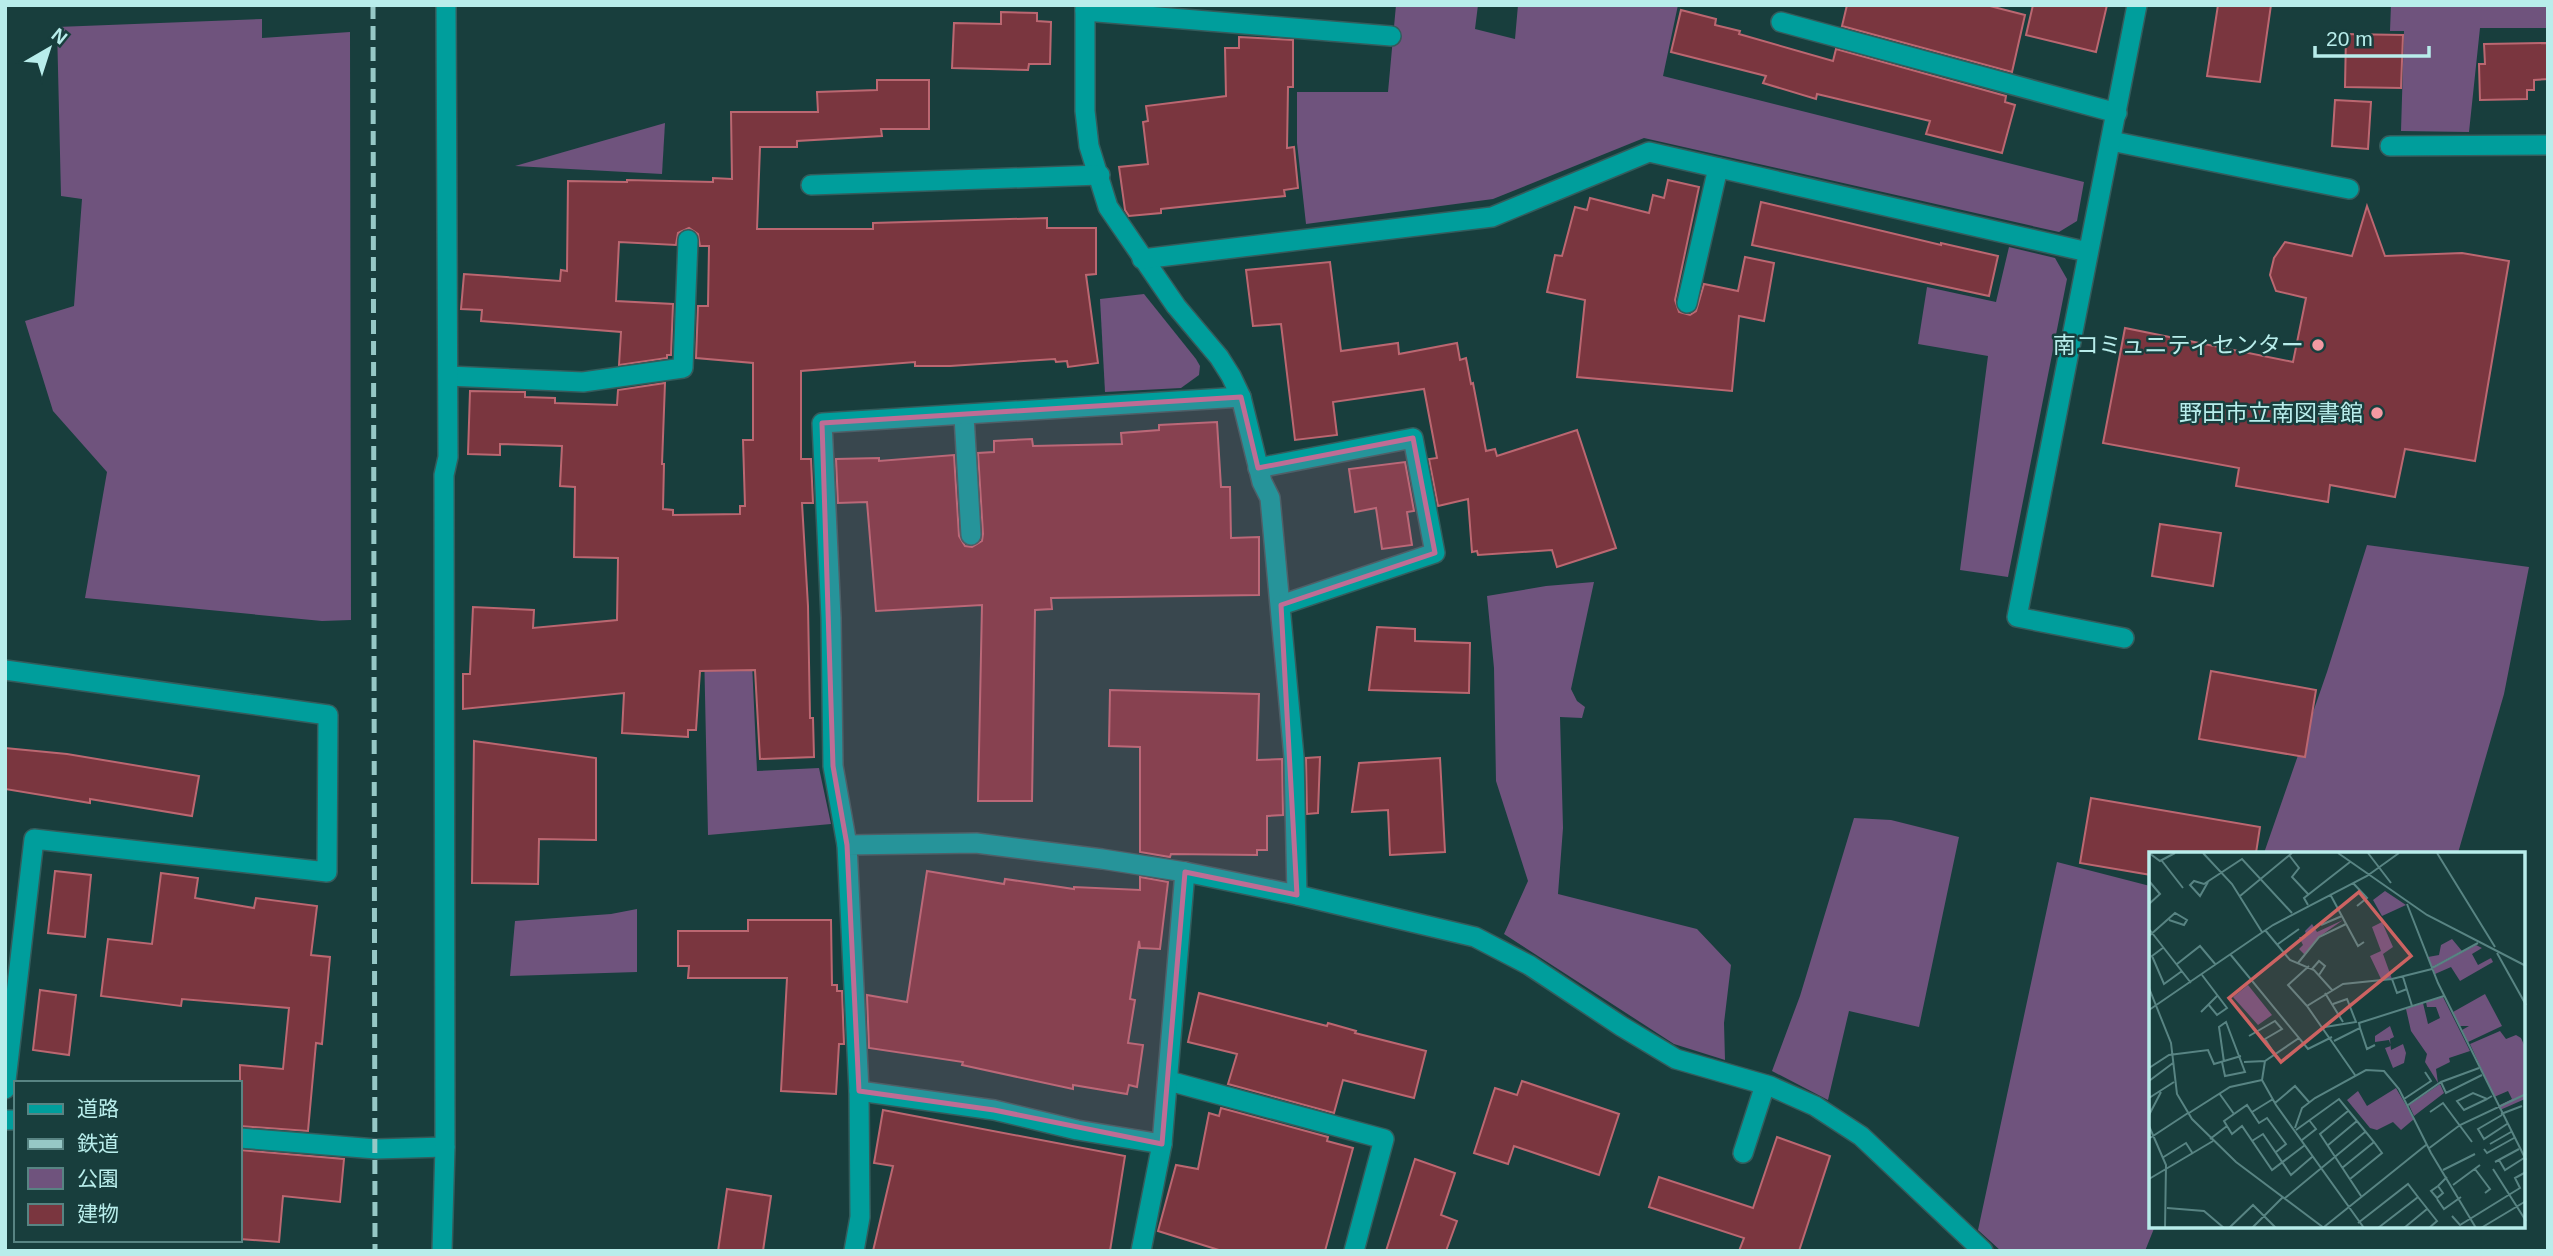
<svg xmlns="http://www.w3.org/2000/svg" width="2553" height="1256" font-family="Helvetica,'Noto Sans JP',sans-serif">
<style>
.green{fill:#6f537d}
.building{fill:#7a363f;stroke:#bb6771;stroke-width:2}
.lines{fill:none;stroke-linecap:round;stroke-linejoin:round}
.service-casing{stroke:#345c5c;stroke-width:22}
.minor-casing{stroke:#345c5c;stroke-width:22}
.service{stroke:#009e9c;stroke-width:19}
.minor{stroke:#009e9c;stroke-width:19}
.rail{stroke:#96c8c6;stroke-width:5;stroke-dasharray:14 7;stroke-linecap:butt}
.marked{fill:#be6d95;fill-opacity:0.2;stroke:#be6d95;stroke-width:5;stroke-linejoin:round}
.poi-dot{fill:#f49aa3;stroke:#183e3d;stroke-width:2.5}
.labels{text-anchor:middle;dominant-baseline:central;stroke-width:5;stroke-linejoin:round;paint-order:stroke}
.poi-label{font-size:23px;fill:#b8edeb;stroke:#183e3d;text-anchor:end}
.inset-road{fill:none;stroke:#588483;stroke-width:2}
.view{fill:#cd6362;fill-opacity:0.15;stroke:#cd6362;stroke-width:3.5}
.inset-edge{fill:none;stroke:#b8edeb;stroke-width:3.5}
</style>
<rect width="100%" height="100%" fill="#183e3d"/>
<g class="green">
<path d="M1396,5H1478L1475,29L1515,39L1518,5H1678L1663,76L2084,182L2077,221L2059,232L1644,138L1493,199L1306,224L1297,143V92H1388Z"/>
<path d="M2391,5H2548V28H2480L2469,132L2401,131L2404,31H2390Z"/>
<path d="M262,19V38L350,32L351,620L322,621L85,598L107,472L53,411L25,321L74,306L82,199L61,196L57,27Z"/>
<path d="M665,123L662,174L515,166Z"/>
<path d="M2009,247L2055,258L2067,279L2008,577L1960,570L1988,356L1918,344L1927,287L1996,302Z"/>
<path d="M1144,294L1196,359L1200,366L1199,375L1181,388L1105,392L1100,299Z"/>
<path d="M2367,545L2529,567L2504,694L2458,853H2264L2327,672Z"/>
<path d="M1594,582L1571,689L1577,701L1585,707L1582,718L1560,717L1563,828L1558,894L1697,929L1731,965L1724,1023L1725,1060L1674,1044L1504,934L1528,881L1496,781L1494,668L1487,596L1546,586Z"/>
<path d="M749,598L757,771L819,768L831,824L708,835L703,601Z"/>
<path d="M1854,818L1891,820L1959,837L1919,1027L1849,1011L1828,1100L1772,1071L1800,996Z"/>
<path d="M2057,862L2150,886V1226H2155L2145,1251H2001L1978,1230Z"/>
<path d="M637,909V972L510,976L515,921L611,914Z"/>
</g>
<g class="building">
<path d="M1847,5H1986L2025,15L2012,72L1842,26Z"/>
<path d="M2033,5H2107L2096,52L2026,35Z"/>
<path d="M2218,5H2271L2260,82L2207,76Z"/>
<path d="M1681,10L1716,19L1715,25L1740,31L1739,34L1833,61L1836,49L2006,96L2005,102L2015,105L2002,153L1926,134L1930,121L1817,94L1816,99L1763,83L1766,76L1671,52Z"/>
<path d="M1001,12L1037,13V21L1051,22L1050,64H1029L1028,70L952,68L954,23L1001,24Z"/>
<path d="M2346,34L2403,35L2401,88L2345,87Z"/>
<path d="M1239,37L1293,40V87H1288L1287,148L1294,147L1298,188L1284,190L1285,196L1161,209V213L1129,216L1125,210L1119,167L1148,164L1143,122L1148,121L1146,106L1226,96L1225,48H1239Z"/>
<path d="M2548,43V79L2534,80V90H2527V99L2480,100L2479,64H2485L2484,44Z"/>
<path d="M877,80H929V129H881L882,136L797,141V147H760L757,229H873V223L1047,218V228H1096V274L1086,275L1098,363L1068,367L1067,361L1056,362L1055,359L950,366H915V362L801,371V459H811L813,503H802L808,606L810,718H813L814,757L760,759L755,670L700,671L696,730H688V737L622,733L624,693L463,709V674H470L473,607L534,610L533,628L617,620L618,558L574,557L575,487L560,486L562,446L500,444V455L468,454L470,391L525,392V397L555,398V403L617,405L618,390L665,383L662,464H664L663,509L673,510V515L740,514V506H745L743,440H753V363L696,358L698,306H708L709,246H700L698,234L689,228L678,233L676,245L619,242L616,301L673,304L671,355H667V358L619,365L621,332L481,321L482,310L461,309L464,274L560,281L561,270L567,271L568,181L627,182V180L713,182V178L732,179L731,112H818L817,92L877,90Z"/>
<path d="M2335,100L2371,102L2368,149L2332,146Z"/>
<path d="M1668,180L1699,187L1675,300L1679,312L1690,315L1696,311L1704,284L1738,291L1745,257L1774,263L1764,321L1739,316L1732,391L1577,377L1585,300L1547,292L1555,255L1562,256L1575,207L1587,210L1590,198L1649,213L1653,195L1664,198Z"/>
<path d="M1761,202L1941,245V243L1998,256L1989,296L1752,245Z"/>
<path d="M2367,206L2385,256L2462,253L2509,261L2475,461L2405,449L2395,497L2330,485L2328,502L2236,486L2239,468L2103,443L2125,328L2293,362L2306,298L2276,291L2270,275L2274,258L2285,242L2352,256Z"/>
<path d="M1330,262L1341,351L1398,343L1399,354L1457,343L1460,360L1466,358L1471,384L1473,383L1486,451L1495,449L1497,456L1577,430L1616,548L1557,567L1552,550L1478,555L1477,551L1472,552L1468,499L1438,506L1429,459L1437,458L1424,389L1333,402L1337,435L1295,440L1281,324L1253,326L1246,270Z"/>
<path d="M1217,422L1221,487H1230L1231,538L1259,537V595L1051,598L1052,609L1035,610L1032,801H978L982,605L876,611L867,502L838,503L836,459L879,458V461L954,455L959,536L965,546L972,547L982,541L983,534L978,453L994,452V441L1032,439L1033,446L1122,444L1121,433L1159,430V425Z"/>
<path d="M1405,462L1414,511L1407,512L1412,545L1382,549L1376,508L1355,512L1349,469Z"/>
<path d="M2160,524L2221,533L2213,586L2152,576Z"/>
<path d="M1377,627L1415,629V641L1470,643L1469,693L1369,690Z"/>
<path d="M2211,671L2316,690L2305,757L2199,739Z"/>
<path d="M1110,690L1259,694L1257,760L1282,759L1283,815L1267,816V850H1257V855L1171,854L1170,857L1140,852V747L1109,746Z"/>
<path d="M474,741L596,758V840L539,839L538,884L472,883Z"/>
<path d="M5,748L67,754L199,776L192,816L90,799V803L5,789Z"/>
<path d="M1320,757L1318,813L1307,814L1306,758Z"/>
<path d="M1440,758L1445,852L1390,855L1388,810L1352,812L1359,763Z"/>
<path d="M2091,798L2260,827L2256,853H2151V875L2080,863Z"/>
<path d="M55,871L91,875L85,937L48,933Z"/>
<path d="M927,871L1004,884L1005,879L1074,889V887L1140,890V877L1168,882L1160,949L1140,948L1139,941L1130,999L1135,1000L1128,1043L1143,1045L1137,1087L1129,1085L1127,1094L1073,1085V1089L962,1065L963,1062L869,1048L867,995L907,1002Z"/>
<path d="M161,873L198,878L195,898L254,908L256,898L317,906L311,955L330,957L322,1044L316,1043L308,1131L240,1126V1065L283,1069L289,1008L182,999L181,1006L101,996L108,939L152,944Z"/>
<path d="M748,920H831L832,985H837V991H842L844,1044H839L836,1094L781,1091L787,978H688L689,966H678V931H748Z"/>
<path d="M40,990L76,995L69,1055L33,1050Z"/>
<path d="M1199,993L1327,1026L1328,1023L1356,1031L1355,1033L1426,1051L1414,1098L1343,1080L1334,1113L1228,1084L1237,1054L1188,1042Z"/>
<path d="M1522,1081L1619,1114L1599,1175L1514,1146L1508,1164L1474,1153L1495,1088L1517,1095Z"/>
<path d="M1221,1108L1328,1137L1327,1141L1353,1148L1325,1251H1222L1158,1231L1176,1165L1198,1169L1209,1113L1219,1116Z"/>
<path d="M883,1110L1125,1156L1110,1251H873L893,1166L874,1163Z"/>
<path d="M1777,1137L1830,1156L1799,1251H1739L1744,1238L1649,1207L1659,1177L1753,1208Z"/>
<path d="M240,1150L344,1159L340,1202L283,1196L279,1242L240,1239Z"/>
<path d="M1415,1159L1455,1173L1441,1215L1457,1221L1446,1251H1386Z"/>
<path d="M727,1189L771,1196L763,1251H718Z"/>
</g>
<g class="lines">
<g class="service-casing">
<g id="service">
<path d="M1085,11L1391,36"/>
<path d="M2111,141L2349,189"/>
<path d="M448,376L583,382L683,368L688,240"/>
<path d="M1743,1153L1765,1085"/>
</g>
</g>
<g class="minor-casing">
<g id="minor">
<path d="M1085,5V111L1089,146L1108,207L1176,306L1219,357L1231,376L1241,397L1262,482L1270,498L1294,757L1297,895"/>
<path d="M1781,22L2117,113"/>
<path d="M2390,146L2548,145"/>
<path d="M811,185L1100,175"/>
<path d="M1142,259L1492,217L1649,152L2088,252"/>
<path d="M1687,303L1718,168"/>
<path d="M964,416L971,535"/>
<path d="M1258,468L1413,438L1435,553L1281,605"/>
<path d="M2124,638L2017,617L2137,5"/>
<path d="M5,670L328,715L327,872L34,839L5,1089"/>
<path d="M847,845L833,766L831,618L822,423L1241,397"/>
<path d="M1169,1081L1384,1139L1354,1251"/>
<path d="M859,1091L994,1110L1077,1130L1162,1144"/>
<path d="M5,1120H16"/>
<path d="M240,1138L376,1149L445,1147"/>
<path d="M442,1251L445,1147L444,475L448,457L446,5"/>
<path d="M854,1251L860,1217L859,1091L847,845L976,843L1102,859L1185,872L1297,895L1475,937L1529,965L1621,1026L1676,1059L1770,1086L1815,1106L1861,1136L1983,1251"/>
<path d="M1141,1251L1162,1144L1185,872"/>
</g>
</g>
<use href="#service" class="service"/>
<use href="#minor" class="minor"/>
<path class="rail" d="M373,5L375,1251"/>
</g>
<path class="marked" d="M1241,397L1258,468L1413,438L1435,553L1281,605L1297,895L1185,872L1162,1144L994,1110L859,1091L847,845L833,766L822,423Z"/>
<g class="poi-dot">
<circle cx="2318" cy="345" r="7"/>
<circle cx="2377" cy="413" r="7"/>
</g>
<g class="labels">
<g class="poi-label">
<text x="2304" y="345">南コミュニティセンター</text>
<text x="2363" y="413">野田市立南図書館</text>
</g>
</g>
<g transform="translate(2149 852)">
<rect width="376" height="376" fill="#183e3d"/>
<path d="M236,39L257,53L233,64L224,48ZM194,68L170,85L156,103L150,97L154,93L150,85H158L156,79L163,72L168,80ZM233,70L244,95L234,102L243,127H232L221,104L232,99L223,75ZM303,87L313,99L283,115L279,105L290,103L292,93ZM327,93L333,96L323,102L329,113L342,106L344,110L311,129L302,115L286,122L284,116ZM99,133L123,163L109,173L84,145ZM336,142L353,174L319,190L313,178L320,174H311L304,160ZM294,145L321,199L300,206L301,210L287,217L289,231L276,210L278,202L262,179L257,157L274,151L279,172L291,166L287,155H278L277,150ZM241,174L245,185L241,187L242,198L254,192L257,201L255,211L244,216L236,196L242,194L240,188L226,190V184ZM351,179L357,187L367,183L372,186L376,195V247L351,258L349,254L363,247L359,239L345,245L321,192ZM291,232L295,241L265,264L260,253ZM247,236L265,267L252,278L244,270L228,278L221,276L198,248L209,239L218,254Z" fill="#6f537d"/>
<path class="inset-road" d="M0,1L11,9L26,1M54,1L83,32L113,80M189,1L278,63L377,114M219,1L242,31M288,1L346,95M140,3L150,16L143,25L159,42M13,9L34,36M0,29L11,42L0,52M59,30L51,44L41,33L45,29L55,32L93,7L143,61M204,31L218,46L208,54M181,42L209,94L215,90M91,44L143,1M258,52L289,131L377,308M159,53L155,46L201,10M172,73L193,64M0,77L42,131M116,78L141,108L165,118L183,138M0,84L26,61L38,68L35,73L20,68M129,92L150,77M15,95L3,104L15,132L33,119M348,101L377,153M81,102L159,197L183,185M149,111L170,85L197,72M28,112L51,94L67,113M283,116L329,91M163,117L170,109L176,114L170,123M53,123L78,156L68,163L59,152M254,125L263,154M243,127L248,141L258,137M0,136L22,191L28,242L43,267L87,310L175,376M176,141L194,170M158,154L139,133L160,114M0,158L124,73L218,24L250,1M52,160L68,144M176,175L207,170L198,147L184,152M211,176L218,197L226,193M100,184L126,169L133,177L116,187L126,203M185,189L211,176L210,171L295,144M116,209L113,228L127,253L215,376M73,210L76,224L96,220L77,170L70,175L75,210M95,210L116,209L150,186M0,216L20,203L59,198L65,212L92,204M206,223L158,154L194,132L243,127L283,117M0,229L24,211M292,230L297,241L333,223M70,241L85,262M0,246L25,230M255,247L282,229L276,220M338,247L315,258L308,249L324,241L338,247L343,244M126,251L146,234L160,250M259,253L292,230L330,216M199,259L171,282L212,344M103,260L124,247M281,260L294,251L323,290M40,261L81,235L113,228M352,262L373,254M0,263L12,240M353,263L329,277L335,287L358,272M0,274L17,313L16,376M78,274L83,282L93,274L123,318L156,293M146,276L153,256L166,246L217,218L235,219L250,237L282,301L327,376M147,278L190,247L208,269M1,286L39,261M61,287L78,274L75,269L98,253L110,271L118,266L137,292L127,300M153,288L167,277L160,268M103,289L114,282L142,323L163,305M341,292L362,280M178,294L208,269L225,290L193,316M279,297L311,273L377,242M335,297L338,301L365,286M13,306L37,291L44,302M350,308L356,318L375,306M346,310L370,297M326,317L341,337L336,341M344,317L377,369M294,318L326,302M0,327L64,289M201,327L233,301L225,290M304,333L331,313M289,334L294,341L288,346L282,339L289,334L298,325M269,345L288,369L280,376M136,346L216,280M288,347L295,357L312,345M18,356L55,359L75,376M303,364L311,373L371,336L366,326L377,320M209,371L259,332L269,345L229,376M175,375L277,293M80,376L104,353L127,376M103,376L134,345M255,376L278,357M332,376L377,349"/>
<path class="view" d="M210,40L262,104L132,210L80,146Z"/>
<rect width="376" height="376" class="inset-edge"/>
</g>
<rect width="2553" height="1256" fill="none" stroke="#b8edeb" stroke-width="14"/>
<rect x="14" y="1081" width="228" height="161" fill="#183e3d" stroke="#588483" stroke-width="2"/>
<rect x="28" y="1104" width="35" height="10" fill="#009e9c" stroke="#588483" stroke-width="2"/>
<text x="77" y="1116" font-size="21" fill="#b8edeb">道路</text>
<rect x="28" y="1139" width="35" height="10" fill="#96c8c6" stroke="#588483" stroke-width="2"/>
<text x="77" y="1151" font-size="21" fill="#b8edeb">鉄道</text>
<rect x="28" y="1168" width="35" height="21" fill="#6f537d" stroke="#588483" stroke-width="2"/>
<text x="77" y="1186" font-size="21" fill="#b8edeb">公園</text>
<rect x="28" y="1204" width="35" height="21" fill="#7a363f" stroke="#588483" stroke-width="2"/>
<text x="77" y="1221" font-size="21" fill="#b8edeb">建物</text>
<g transform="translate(49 49) rotate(39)" stroke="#183e3d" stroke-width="5" paint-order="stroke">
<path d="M0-5L12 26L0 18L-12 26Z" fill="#b8edeb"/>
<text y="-10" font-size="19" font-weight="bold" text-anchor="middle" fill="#b8edeb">N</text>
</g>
<path d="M2315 46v10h114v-10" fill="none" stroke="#b8edeb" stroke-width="3.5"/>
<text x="2326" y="46" font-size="21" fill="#b8edeb" stroke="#183e3d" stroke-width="5" paint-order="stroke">20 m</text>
</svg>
